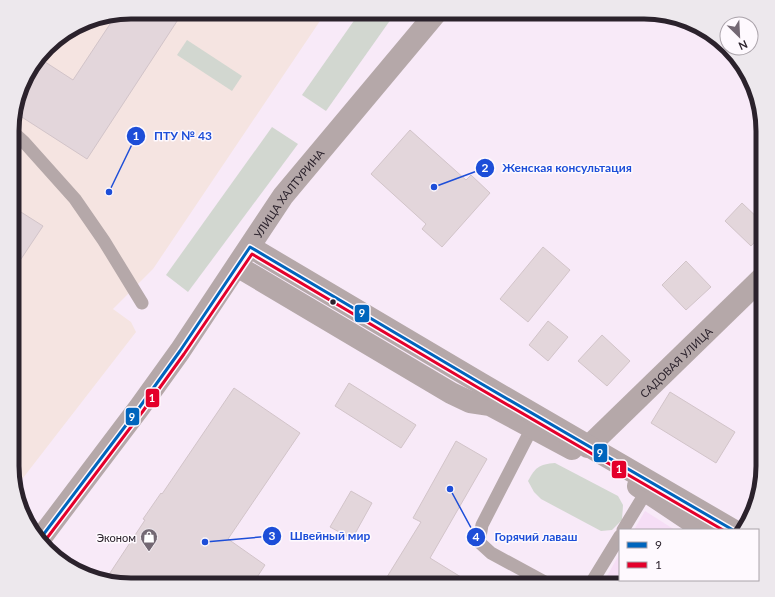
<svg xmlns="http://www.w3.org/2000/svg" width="775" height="597" font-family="Lato,sans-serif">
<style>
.built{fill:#f6def6}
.education{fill:#f5e4e1}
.green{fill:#d2d7d0}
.building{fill:#e3d6db;stroke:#d2c4c9}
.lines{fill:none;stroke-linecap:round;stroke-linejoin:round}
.service{stroke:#b5a8a9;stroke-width:13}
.minor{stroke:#b5a8a9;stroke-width:22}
.tertiary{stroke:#b5a8a9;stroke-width:22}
.bus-1-casing{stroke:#fef9fe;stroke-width:6}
.bus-2-casing{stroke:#fef9fe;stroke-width:6}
.bus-1{stroke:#0065bd;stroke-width:3}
.bus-2{stroke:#e4002b;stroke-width:3}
.bus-dot{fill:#2b222c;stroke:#fef9fe;stroke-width:1.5}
.labels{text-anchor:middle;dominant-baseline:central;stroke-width:3;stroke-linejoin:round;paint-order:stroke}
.street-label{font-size:11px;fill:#2b222c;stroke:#fef9fe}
.poi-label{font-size:11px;fill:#2b222c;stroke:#fef9fe;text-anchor:end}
.rim{fill:none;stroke:#2b222c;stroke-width:5}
.leader{fill:none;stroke:#1d4ed8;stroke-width:1.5}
.callout-dot{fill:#1d4ed8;stroke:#fef9fe;stroke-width:1.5}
.mark-label{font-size:12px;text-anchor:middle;font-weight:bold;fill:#fff}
.callout-label{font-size:12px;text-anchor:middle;font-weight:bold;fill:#1d4ed8;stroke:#fef9fe;stroke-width:3;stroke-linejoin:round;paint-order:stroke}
.line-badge{stroke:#fef9fe;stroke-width:1.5}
.badge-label{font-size:11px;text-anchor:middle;font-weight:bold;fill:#fff}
</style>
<rect width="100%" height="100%" fill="#f8eaf8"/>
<g class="built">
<path d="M645,511L675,530H634Z"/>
<path d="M620,553V580H669L644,585H602Z"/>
</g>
<path class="education" d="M131,12H326L153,269L113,309L131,322L136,332L16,487L12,474L13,115L28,72L53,41L92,18Z"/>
<g class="green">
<path d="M360,12H396L326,111L302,95Z"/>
<path d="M187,40L242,76L232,91L177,55Z"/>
<path d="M272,127L298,144L188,292L166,275Z"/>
<path d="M555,463L618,496L623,505L622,520L612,530L601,531L541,499L534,492L528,481C535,468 539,464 555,463Z"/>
</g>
<g class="building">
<path d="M131,12H183L87,159L14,112L28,72L39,58L73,80L116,15Z"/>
<path d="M410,130L466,180L471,175L490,193L442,247L422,229L426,224L371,174Z"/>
<path d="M742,203L763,223V233L751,246L725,221Z"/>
<path d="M13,207L43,226L13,271Z"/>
<path d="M543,247L570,270L528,322L500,299Z"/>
<path d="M686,261L711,287L686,310L662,285Z"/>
<path d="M548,321L568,337L548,361L529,345Z"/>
<path d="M602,335L630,361L607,386L578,361Z"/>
<path d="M349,383L416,425L401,448L335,406Z"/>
<path d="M234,388L300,433L228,539L265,565L252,585L119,584L108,576L145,520L143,519L161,493L162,494Z"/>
<path d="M670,392L735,432L716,463L651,423Z"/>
<path d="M456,441L487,459L430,558L474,585H382L421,522L413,518Z"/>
<path d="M351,491L372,503L352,539L330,527Z"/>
</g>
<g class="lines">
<g class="service">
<path d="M13,132L24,142L75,199L104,241L142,303"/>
<path d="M535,422L482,525L479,542L491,553L550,585"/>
<path d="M623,530L649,487"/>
<path d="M590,585L620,536"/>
</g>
<g class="minor">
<path d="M237,266L451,393L470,402L490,405L572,449"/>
<path id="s1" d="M588,447L763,277"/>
<path d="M638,486L704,530"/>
</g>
<g class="tertiary">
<path d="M250,247L480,383L733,530"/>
<path id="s2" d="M40,539L139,408L180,351L283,196L437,12"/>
</g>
<g class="bus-1-casing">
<path id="bus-1" d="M40,539L139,408L180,351L250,247L480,383L733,530"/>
</g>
<g class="bus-2-casing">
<path id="bus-2" d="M44,542L143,411L184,354L252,254L477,387L723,530"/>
</g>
<use href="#bus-1" class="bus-1"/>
<use href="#bus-2" class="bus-2"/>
</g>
<defs>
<g id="shop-pin" transform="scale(0.9)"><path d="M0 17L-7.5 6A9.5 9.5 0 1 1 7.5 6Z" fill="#736873" stroke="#fef9fe"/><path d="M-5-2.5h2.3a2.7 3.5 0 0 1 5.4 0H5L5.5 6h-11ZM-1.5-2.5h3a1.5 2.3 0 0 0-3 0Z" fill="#fff"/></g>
</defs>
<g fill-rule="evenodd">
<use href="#shop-pin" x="149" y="537"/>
</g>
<circle class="bus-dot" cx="333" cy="302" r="3.5"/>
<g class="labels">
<g class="street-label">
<text stroke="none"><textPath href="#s2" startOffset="426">УЛИЦА ХАЛТУРИНА</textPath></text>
<text stroke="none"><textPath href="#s1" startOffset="122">САДОВАЯ УЛИЦА</textPath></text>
</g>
<g class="poi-label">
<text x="136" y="537">Эконом</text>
</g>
</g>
<path d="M0 0H775V597H0ZM131 19H644A112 112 0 0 1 756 131V466A112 112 0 0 1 644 578H131A112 112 0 0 1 19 466V131A112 112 0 0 1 131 19Z" fill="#ede8ed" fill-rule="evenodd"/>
<path class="rim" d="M131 19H644A112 112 0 0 1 756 131V466A112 112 0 0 1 644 578H131A112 112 0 0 1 19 466V131A112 112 0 0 1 131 19Z"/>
<path class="leader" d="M109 192L136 136M434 187L485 168M205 542L272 536M450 489L476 537"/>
<g class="callout-dot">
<circle cx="109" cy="192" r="4"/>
<circle cx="434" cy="187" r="4"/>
<circle cx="205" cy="542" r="4"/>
<circle cx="450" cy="489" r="4"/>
<circle cx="136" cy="136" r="10"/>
<circle cx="485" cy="168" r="10"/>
<circle cx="272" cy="536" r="10"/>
<circle cx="476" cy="537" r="10"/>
</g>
<g class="mark-label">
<text x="136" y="140">1</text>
<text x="485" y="172">2</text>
<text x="272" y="540">3</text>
<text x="476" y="541">4</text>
</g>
<g class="callout-label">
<text x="183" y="140">ПТУ № 43</text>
<text x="567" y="172">Женская консультация</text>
<text x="330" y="540">Швейный мир</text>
<text x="536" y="541">Горячий лаваш</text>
</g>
<g class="line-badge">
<rect x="354" y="304" width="16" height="19" rx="4" fill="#0065bd"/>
<rect x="145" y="388" width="15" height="20" rx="4" fill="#e4002b"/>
<rect x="125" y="407" width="15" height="19" rx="4" fill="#0065bd"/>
<rect x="593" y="443" width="15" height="20" rx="4" fill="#0065bd"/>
<rect x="611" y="460" width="16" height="19" rx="4" fill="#e4002b"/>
</g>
<g class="badge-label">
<text x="362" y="317">9</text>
<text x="152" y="402">1</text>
<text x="132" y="421">9</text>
<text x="600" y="457">9</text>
<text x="619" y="473">1</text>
</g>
<rect x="619" y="529" width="140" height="52" fill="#fef9fe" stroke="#aaa3aa"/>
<rect x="627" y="542" width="20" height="6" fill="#0065bd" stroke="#aaa3aa"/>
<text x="655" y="549" font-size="12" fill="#2b222c">9</text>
<rect x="627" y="562" width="20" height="6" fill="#e4002b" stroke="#aaa3aa"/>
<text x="655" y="569" font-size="12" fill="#2b222c">1</text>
<g transform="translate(739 36) rotate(156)"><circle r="19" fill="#fef9fe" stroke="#aaa3aa"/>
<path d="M0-3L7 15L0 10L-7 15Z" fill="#736873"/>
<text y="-6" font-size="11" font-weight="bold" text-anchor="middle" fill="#2b222c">N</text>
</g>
</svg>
